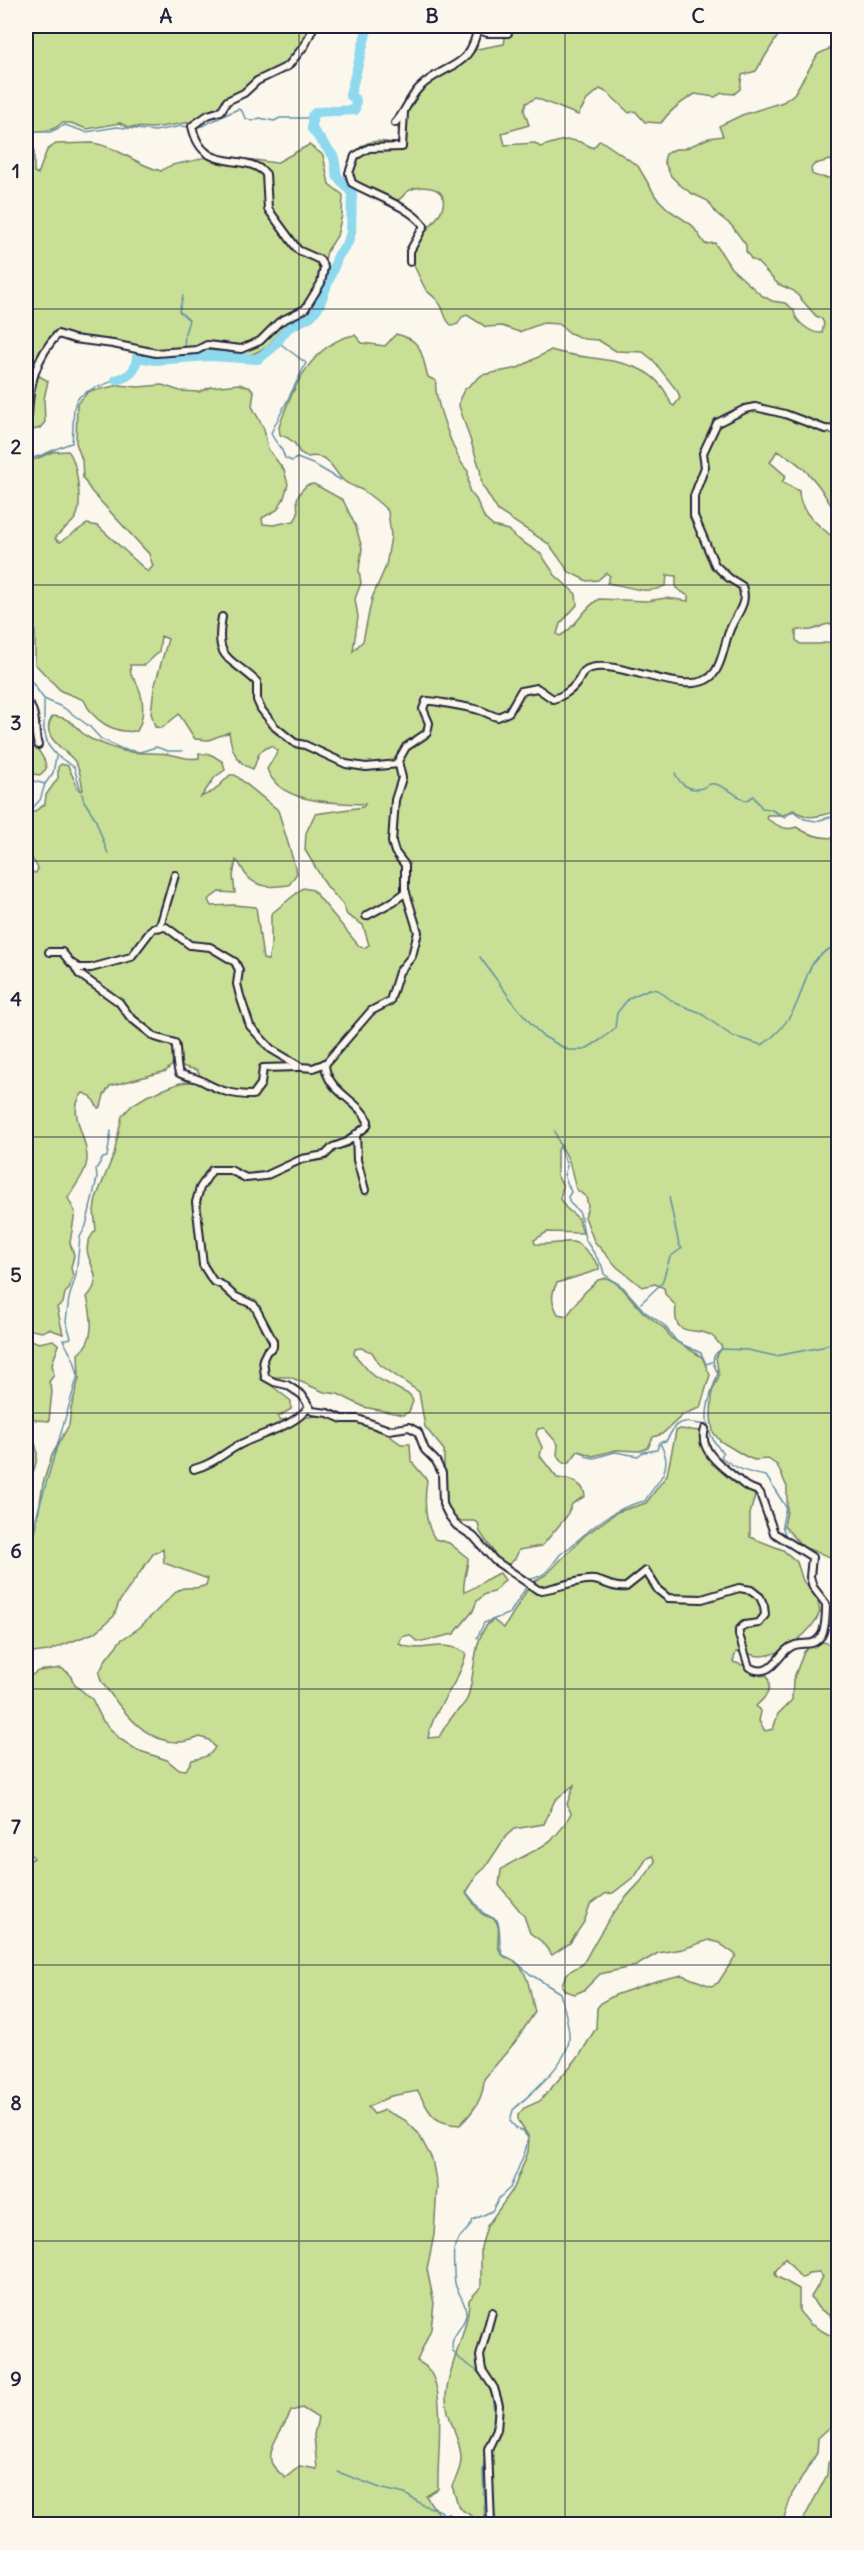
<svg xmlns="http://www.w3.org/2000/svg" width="864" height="2550" font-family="Delius,sans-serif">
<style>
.green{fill:#c8df95;stroke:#758068;stroke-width:1.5;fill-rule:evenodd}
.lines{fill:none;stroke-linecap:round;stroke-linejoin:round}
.stream{stroke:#6390a6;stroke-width:1.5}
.river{stroke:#8ed9ee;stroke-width:10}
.minor-casing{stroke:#22223b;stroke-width:10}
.minor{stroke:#fbf7ec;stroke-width:6}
.grid{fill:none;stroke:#22223b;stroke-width:1.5;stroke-opacity:0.55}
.neatline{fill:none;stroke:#22223b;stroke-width:2}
.grid-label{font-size:20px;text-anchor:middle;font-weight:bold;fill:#22223b}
</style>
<rect width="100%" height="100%" fill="#fbf7ec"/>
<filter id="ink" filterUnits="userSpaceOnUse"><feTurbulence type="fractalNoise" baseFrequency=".0167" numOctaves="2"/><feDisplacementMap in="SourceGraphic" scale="12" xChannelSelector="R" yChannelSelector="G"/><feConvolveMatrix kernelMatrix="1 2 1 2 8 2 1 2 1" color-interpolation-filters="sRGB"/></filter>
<g filter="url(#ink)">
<g class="green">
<path d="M26,26H311L303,44L288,63L219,108L192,122L154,128L128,127L120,123L87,129L71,123H62C51,133 40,131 26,131Z"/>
<path d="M484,26H784L756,71L742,75L740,89L734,94L722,93L715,97L695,94C683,101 669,111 661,123L645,122L635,111L629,113L608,93L600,89L587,100L578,115L536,98L526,103L524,110L529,125L502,133L505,145L535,143L540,147C562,140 571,135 593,148L600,140L638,166L656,197L669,210L692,225L705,244L715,243L731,268L761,295L772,301L785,303L794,310C794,321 811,334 822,333L824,323L821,318L816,316L794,291L778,284L757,262L751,259L746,251V245L732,226L716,213L708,201L691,193L680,185L671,176L664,161L666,154L675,149H684L709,138L723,136L719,126L742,115L783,102L794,94L818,54L838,45V165L830,160L815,164L811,168L812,174C819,179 830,176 838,181V512C829,505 827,498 821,489C809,472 795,459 777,451L770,462L786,476L782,482L799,491C799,515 823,527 838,542V625C821,622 823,628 811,630C805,631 802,628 796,631V640L800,644H820L838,640V812C816,814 815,823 793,810L784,815H767L766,818C774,824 787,832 796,827C809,835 823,840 838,837V1566L833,1558L803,1547L784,1526L787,1511V1487L777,1465L768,1459L754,1460L745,1456L720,1441L713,1432L711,1417L712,1392L719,1376L716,1358L722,1347C719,1344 715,1338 712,1336C695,1325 672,1341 676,1306L665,1294L664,1288L655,1284L642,1287L617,1267L594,1241L585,1217L588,1206L586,1197L576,1189L569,1161L561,1145L557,1152V1175L563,1186L560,1199L566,1208L578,1218L583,1233L547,1232L534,1240L535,1244C573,1246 572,1229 599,1266V1269L595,1271L557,1283C550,1295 552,1303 558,1314L567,1316L583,1294L598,1280L606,1278L613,1281L622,1288L643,1312L664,1328L671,1338L702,1357L710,1375L700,1408L684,1414L662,1434L653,1437L648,1448L640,1451L616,1450L593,1456L578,1451L569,1463H563L557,1455L558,1444L544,1428L538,1429L536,1434L542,1447L540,1456L557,1478C570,1479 584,1483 585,1496L572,1504L566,1517L542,1546L519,1550L515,1559L509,1564L501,1563L480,1532L478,1523L475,1521H459L449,1514L444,1503V1450L425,1427L419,1392L379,1364L372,1352L361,1348L355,1349L354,1354L373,1376L410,1395L413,1401L409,1412L403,1415L364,1407L338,1394L324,1392L290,1377H261L291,1401V1409L278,1417L280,1420L327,1415L335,1420H350L365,1424L384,1432L401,1444H410L411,1461L427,1480C424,1500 424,1522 435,1539L449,1543L468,1558C468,1568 462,1584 464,1592C478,1588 486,1577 500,1573L505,1580L494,1592L485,1594L477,1601L473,1611L454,1634L418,1642L409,1635L402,1637L399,1644C423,1655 439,1637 466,1653C460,1684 433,1707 428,1738L439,1737C443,1730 447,1723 452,1717C457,1710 464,1706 467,1699C476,1677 472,1632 493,1620L504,1628L527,1590L535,1581L547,1574L584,1536L617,1512L646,1503L667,1475L676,1431L680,1429L700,1431C701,1444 708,1452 712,1464L752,1490L755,1495L750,1514V1537L783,1550L797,1562L803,1581L817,1598L820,1612C812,1632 783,1656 760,1656C752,1655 744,1652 736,1652L733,1662L746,1666L761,1676L767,1675C773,1690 767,1696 756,1706L761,1712L759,1721L765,1731L773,1729L778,1714L792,1700L793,1680L804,1652L809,1647L823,1642L838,1646V2321L818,2308L811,2297L823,2277L819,2272L808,2273L805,2277L801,2278L785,2258L775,2272L776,2276L799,2289V2311L810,2324L838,2340V2420L818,2438L817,2453L792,2494L782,2524H484L459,2508L452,2486C456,2478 461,2469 461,2459C462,2440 445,2417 446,2396C449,2362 468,2333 469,2300L481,2287V2247L487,2226L514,2188L528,2152L529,2137L518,2121V2115L524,2108L540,2101L580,2055L596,2028L597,2008L602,2002L615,1995L656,1981L682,1975L711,1986L718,1983L736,1955L719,1943L709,1940L683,1949L658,1953L636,1966L600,1974L584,1990L575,1994L565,1991L562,1986C565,1971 571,1971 583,1964C595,1942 606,1921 623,1901C634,1887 647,1878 655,1861L652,1856L647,1858L636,1875L613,1893L605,1894L590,1905L584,1922L570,1943L552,1955L541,1941L530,1933L524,1916L499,1885L501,1870L506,1866C536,1848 554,1847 571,1813L567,1804L574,1785L555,1800L544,1824L514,1829L506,1836L485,1868L477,1875L466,1893C472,1899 475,1907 480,1912C486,1919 496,1915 498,1926C500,1935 495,1944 501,1953C505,1959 512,1959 517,1963C529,1973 531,1998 535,2012L515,2042L484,2079C484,2098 473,2112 460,2125C433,2124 430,2114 418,2091L391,2096L368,2107L374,2114L384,2110L405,2120L418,2133L432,2159L437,2186L434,2235L427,2269L434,2303L431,2329L417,2361C425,2365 429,2368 433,2377C445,2402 437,2459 438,2489L426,2496L438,2514H449L469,2524H26V1863L34,1858L26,1849V1679L38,1671L61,1668L69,1673L75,1685L92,1699L103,1721L120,1739L137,1750L167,1760L178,1769L186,1770L192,1760C202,1758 211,1756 215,1747L209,1740L200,1737C154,1757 125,1714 101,1681L99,1673L106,1659L121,1640L139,1628L178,1590C188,1585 194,1591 206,1585L208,1579L164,1563L163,1549L153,1554L119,1602L114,1616L96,1632L48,1651L26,1654V1557L31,1549L36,1529L43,1483L52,1455L69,1425L71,1409L79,1378L78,1354C96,1340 92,1317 87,1297C112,1270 70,1258 96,1230L94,1211L96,1198L114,1154L122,1116L132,1105L147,1096L180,1083L197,1081L201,1077L197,1070L180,1066V1054H175L173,1064L166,1071L110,1086L104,1095L101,1107L98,1108L91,1096L83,1093C65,1112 89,1138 87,1160C86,1173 74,1187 68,1198L75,1212L70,1243L74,1255L71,1268L73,1276L69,1289L65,1293L63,1303L57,1307L63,1334L49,1329L42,1332L26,1329V865L31,872L36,873L38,868L29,854L26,823L28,816L45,804L46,795L58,778V767L61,764L68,766L79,790H83C81,780 80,766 72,758C61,747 39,735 53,716C78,719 74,731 91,739C104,744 117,751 131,752C145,754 159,752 173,755C186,757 184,760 199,758V753L212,755L223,762L225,770L215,777L201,797L214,791L230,775H235L278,810L297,873L289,885C274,887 258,889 247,876C242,871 242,865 236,860L233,876L235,893L219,892L208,900L211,906L234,905L256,907L263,959L268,960L271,948V914L303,888L313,890L359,946L364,948L369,945L363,925L347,915L343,905L326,885L305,850L306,833L315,814L363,807L365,804C334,803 279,804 267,769L278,751L271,746C254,753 260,756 253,769C236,764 231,748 229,732L209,740L195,739L179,714L162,728L155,727L151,713L154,688L168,639L161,636L159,652L145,665H130L131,675C143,688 147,714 137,731C114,734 93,721 84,700L61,691L35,664V631L26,625V461L36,459L52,452L68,451C77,460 82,503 77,515C72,527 60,529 55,539L60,542L87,524L98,526L148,572L153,566L149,554L91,491L83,478L82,460L76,443L77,404L88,392L119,385L138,387L162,385L180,391L199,392L211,387L239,384L251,388L254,392L252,406L264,429L268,449L284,470L288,484L284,498L277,510L262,518L263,524L273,525L294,521L298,514L297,499L301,491L307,485L314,484L343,500L356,527L362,548L359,570L361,583L355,599L358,617L353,651L363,641L372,598L386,566L391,536L388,511C380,503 371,496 362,490C356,487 349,485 344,481C331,469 330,452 307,457L299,452C297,444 289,437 280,435L279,427C291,391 312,342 355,335L362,343L385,346L396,334C423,340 421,353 428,377L436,381C433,397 456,461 468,471L469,491L476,499L485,519L493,526L508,530L515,537L541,554L555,575L576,594L577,605L560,624L557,634L560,636C577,627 583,608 599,599L647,601L666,598L688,601V596L676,588V576L667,575L666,585C648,597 626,585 607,583L610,576L606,573L598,580L587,581L569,572L549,544L498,511L482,485L480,469L459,406L460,398L464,390L482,375L518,368L551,350C594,364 653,352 671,404L674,406L680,398L678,392L653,360L643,352L616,351L598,340L584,339L570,333L559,324L543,323L519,332L502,326L486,327L467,315L462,317L458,324L452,326C442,317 446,311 439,303C436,298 430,294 426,290C424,287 411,260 411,257C411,237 448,218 443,198C440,185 416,185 407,192C403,194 403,199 397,200C389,200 355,185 352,179C349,172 350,162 354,156C363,138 379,140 397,144L402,134L397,127L416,95L431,82L460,65L477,49L504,44L505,39L501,30ZM302,2408L318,2418L314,2435L317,2469L300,2466L285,2478C281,2474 275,2469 272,2464C265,2448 286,2426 291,2411Z"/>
<path d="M93,143C119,147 136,165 161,171C174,160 193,165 208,155L227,163L239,158L276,163L309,145L323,155L329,184L343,195L342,215L337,236L327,251L318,292L308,309L281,330L267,347L255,353L247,356L232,355L194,347L159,352L56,332L42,351L32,372L48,381L44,399L45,422L40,428L26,432V144L34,149V172L38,174L47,150L56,144Z"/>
<path d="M26,705C36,717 30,729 34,742C38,753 46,757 46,769L40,775L26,773Z"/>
<path d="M26,1338L39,1343L53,1340L59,1345L52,1364L54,1375L49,1382L52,1391L49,1421L36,1420L26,1412Z"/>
<path d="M26,1433C47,1447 33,1473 26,1490Z"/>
<path d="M838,2450V2524H801L827,2475L828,2463Z"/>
</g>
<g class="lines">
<g class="stream">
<path d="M194,128L202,126L238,109L242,111L245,118L252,121L260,118L274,121L280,118H312"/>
<path d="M26,132H50L65,125L86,132L117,127L155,131L182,126L189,127"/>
<path d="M183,296L179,311L189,320L185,333L184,348"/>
<path d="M279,338L282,345L306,363L271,433C275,444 281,444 285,458L292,461L297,458L315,465L341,480"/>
<path d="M26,459C42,458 56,447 72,443C76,394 66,399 116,380"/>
<path d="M26,674L44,699L64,708L89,726L101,739L122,749L140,752L156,747L168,751H182"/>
<path d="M44,701V730L48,745L56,755L74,767L84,801L95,818L108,854"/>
<path d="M675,773C679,783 689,792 702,788C707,786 709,783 715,784C726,787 736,795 746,801L753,796L762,808L770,809L785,817L793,811L804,819L816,821L838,815"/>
<path d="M26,779L45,784L53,773L56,757"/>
<path d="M26,815L40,800L45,784"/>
<path d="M480,957L515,1005L541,1035L568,1050H584L602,1039L615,1028L617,1013L629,998L649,989L658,990L675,1003L699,1012L732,1036L762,1045C776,1036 785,1025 793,1011C809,983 802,959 838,945"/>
<path d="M555,1131L567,1166L564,1175L571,1192L568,1197L570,1203L580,1213L585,1239L602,1266L604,1274L623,1287L644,1311L664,1325L677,1342L701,1353L706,1364L712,1362"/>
<path d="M833,1216L838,1246"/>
<path d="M641,1303L662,1283L670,1257L682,1248L679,1245L669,1197"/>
<path d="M585,1456L594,1458L615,1452L638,1456L643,1452L657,1450L659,1444"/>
<path d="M786,1538L782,1525L786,1507L766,1476C749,1473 736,1469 721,1457L723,1453C698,1426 707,1404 718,1373C712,1363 710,1356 722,1349L747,1350L776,1356L822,1347L838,1340"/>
<path d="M26,1552L78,1375L74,1360L63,1340L71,1338L66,1321L69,1298L76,1275L80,1237L86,1226L97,1178L96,1169L103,1158L107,1157L111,1131"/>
<path d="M529,1582L531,1579C546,1576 550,1568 559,1556C561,1553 566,1550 570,1547C592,1527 615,1507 645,1501C653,1486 670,1474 665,1455C664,1450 661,1447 660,1442L666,1441L675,1426L680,1423L685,1422L707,1425"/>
<path d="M477,1638L484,1623L510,1613L527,1586"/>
<path d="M467,1893L483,1913L497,1920C502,1932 497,1941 503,1955L515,1961L530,1974L560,1993C564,2008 570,2025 569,2040C567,2064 530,2094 513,2110L510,2121L517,2129L523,2131L528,2138L525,2152L510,2188L499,2198L492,2211L473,2220C469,2233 455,2236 454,2251C453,2255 454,2278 455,2283C457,2293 466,2301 466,2313C466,2328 448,2334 453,2351C456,2358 465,2362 470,2366C495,2383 497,2408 491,2436"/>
<path d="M338,2472L383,2489L405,2494L423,2505L441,2511L444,2516L463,2517L476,2524"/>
<path d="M485,2524L483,2471L486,2448"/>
</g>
<path class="river" d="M116,380C131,376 135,372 137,357L155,360L210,356L258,359L272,348L288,328L311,316L319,306L338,256L348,242L351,232L352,193L337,176L334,157L312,129V116L316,112L355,110L356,100L350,95L351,91L368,26"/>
<g class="minor-casing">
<g id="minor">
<path d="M464,26L488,33H508"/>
<path d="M404,112L402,147L369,148L355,156L349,173L352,183C373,195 411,207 424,226L410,251V262"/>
<path d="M395,123C405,113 409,98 419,88C447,61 470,72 478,26"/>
<path d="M26,420L28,416C29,385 36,357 58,334L74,339L113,344L156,353L197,350L207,345L241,349L260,341L279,322L305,309L321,283L324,267L320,260L298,250L268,209L266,174C245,150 203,177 192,126L208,115L221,111L227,101L244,93L257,81L288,66L305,45L314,26"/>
<path d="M222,617C214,661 230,656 257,682V700L261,709L275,727L295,743L305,745L346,764L366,767L399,764"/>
<path d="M26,702C39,712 33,731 38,745"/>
<path d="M366,916L394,901L406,892"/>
<path d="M160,926L175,875"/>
<path d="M49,952H62L71,963L79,968H91L131,957L153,928L166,927L190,945L210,947L235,962L239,970L237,984L240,996L250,1026L271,1049L301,1067L313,1068L326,1063L371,1011L390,1001L399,972L412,956L418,932L405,890V865L395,852L392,842L395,800L402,778L398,761L406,747L427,733L429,723L423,709L426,701C431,700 472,708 479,710C486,712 491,716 498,717L509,712L521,691L537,688L553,699C561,697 571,691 576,684C582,677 581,670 591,668C623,659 694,703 715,672C723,660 724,645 729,632C735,615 749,604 742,586L729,578L715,565L694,516V496L705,467L703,453L717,423L745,409L755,407L785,414L825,429L838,430"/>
<path d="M74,965L79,974L119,1002L130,1017L155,1037L175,1043C178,1053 175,1063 179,1073C186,1077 195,1077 202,1081C220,1091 232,1095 253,1095L261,1084L263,1068L298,1067"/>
<path d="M325,1063C325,1091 359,1100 368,1121L367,1126L347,1142L333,1147L325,1155L302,1159L265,1176L246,1178L230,1170H212L200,1188L196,1202L203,1265L213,1281L222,1285L234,1296L254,1305L273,1341V1347L267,1351L263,1359L265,1377L274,1382L287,1385L302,1395L312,1411L328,1413L342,1419H358L389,1430L409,1427L418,1432L425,1450L436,1461L442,1473L443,1504L449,1516L456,1525L474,1537L494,1560L538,1590C547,1592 578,1578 594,1580C606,1582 614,1589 626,1587L646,1571L658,1590L668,1598L702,1599L739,1588L751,1590L760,1597L764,1606L765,1615L759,1623L744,1625L739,1630V1635L749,1667C754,1670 760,1672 767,1669C778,1664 782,1649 795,1645C806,1642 813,1647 821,1636C826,1629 826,1613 826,1604L813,1587L810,1577L812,1557L774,1533L760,1493C755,1488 748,1489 743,1484C728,1470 697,1453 705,1429"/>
<path d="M356,1134L357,1160L365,1190"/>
<path d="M194,1469C216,1463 224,1452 243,1443C265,1432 292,1427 308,1408"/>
<path d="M491,2524L488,2449L497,2430L499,2405L494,2388L482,2370L480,2356L492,2312"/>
</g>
</g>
<use href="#minor" class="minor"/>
</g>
</g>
<path class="grid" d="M299,26V2524M565,26V2524M26,309H838M26,585H838M26,861H838M26,1137H838M26,1413H838M26,1689H838M26,1965H838M26,2241H838"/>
<rect width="864" height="2550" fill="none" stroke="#fbf7ec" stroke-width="66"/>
<rect x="33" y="33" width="798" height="2484" class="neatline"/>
<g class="grid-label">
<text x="166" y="23">A</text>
<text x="432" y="23">B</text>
<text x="698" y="23">C</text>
<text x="16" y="178">1</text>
<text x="16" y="454">2</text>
<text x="16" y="730">3</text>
<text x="16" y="1006">4</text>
<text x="16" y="1282">5</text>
<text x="16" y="1558">6</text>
<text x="16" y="1834">7</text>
<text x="16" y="2110">8</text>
<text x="16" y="2386">9</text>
</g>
</svg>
